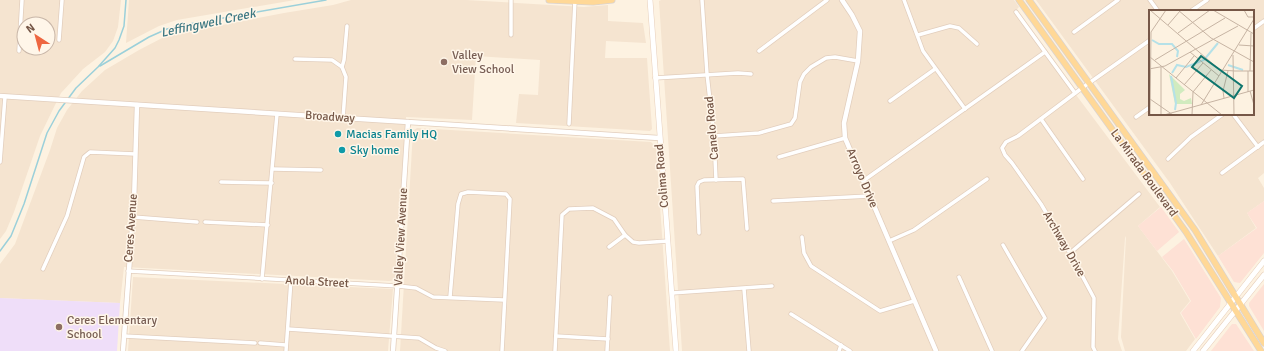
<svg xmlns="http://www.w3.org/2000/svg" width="1264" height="351" font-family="Signika,sans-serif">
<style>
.residential{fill:#f5e4d0;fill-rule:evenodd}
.commercial{fill:#fee1d5}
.education{fill:#efdef9}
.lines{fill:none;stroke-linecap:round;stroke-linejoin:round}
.stream{stroke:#9bd0da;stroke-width:1.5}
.minor-casing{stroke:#e2cebd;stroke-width:5}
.tertiary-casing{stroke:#e2cebd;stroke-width:6}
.secondary-casing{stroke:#e7cfbb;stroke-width:6}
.primary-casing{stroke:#dbd3cf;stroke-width:7}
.minor{stroke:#fff;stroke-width:3.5}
.tertiary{stroke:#fff;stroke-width:4.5}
.secondary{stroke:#fff;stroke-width:5}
.primary{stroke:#ffd897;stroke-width:5.5}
.education-dot{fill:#8d6e63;stroke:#fff6e9;stroke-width:1.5}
.culture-dot{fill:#0f9aa8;stroke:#fff6e9;stroke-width:1.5}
.labels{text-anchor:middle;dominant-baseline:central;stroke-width:3;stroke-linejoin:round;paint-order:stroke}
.education-label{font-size:12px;fill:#785e54;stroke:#fff6e9;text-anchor:start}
.street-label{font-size:12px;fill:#765747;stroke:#fff6e9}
.culture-label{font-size:12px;fill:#0d838f;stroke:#fff6e9;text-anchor:start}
.water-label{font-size:13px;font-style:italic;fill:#3d7883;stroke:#fff6e9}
.inset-river{fill:none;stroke:#b5e1e8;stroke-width:2}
.inset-road{fill:none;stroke:#c7b4a3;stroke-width:1}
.view{fill:#0f766e;fill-opacity:0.15;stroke:#0f766e;stroke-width:2}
.inset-edge{fill:none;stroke:#765747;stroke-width:2}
</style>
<rect width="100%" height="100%" fill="#fdf2e1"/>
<g class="residential">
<path d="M0,0H121L118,27L113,41L105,52L83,69L61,93L55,105L40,136L14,212L6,231L0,239ZM24,24H48V48H24Z"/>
<path d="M129,0H295L177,20L159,26L126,43Z"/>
<path d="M351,0H466L584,7L608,5V21L643,23L646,43L606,41L605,58H647L652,129L650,131L516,123L519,94L538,95L540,60L476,56L472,120L406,117L395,276L394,280L389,281L124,267L120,303L0,298V264L15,244L50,150L57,128L67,110L82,91L105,70L139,50L166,36L284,13L333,5Z"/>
<path d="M661,0H1014L1019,7L1014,12L1160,207L1138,226L1172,271L1190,301L1180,313L1195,339L1186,351H1125L1121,337L1126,236L1125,238L1118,339L1122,351H682L659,1Z"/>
<path d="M1036,0H1264V173L1258,178L1264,188V201L1247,213L1256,228L1218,256L1170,183ZM1150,11H1253V114H1150Z"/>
<path d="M417,128L651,142L656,147L670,351H400L413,131Z"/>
<path d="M133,277L393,289L388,351H128Z"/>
</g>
<g class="commercial">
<path d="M1264,201V253L1240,283L1234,282L1218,256L1257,228L1247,213Z"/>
<path d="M1161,207L1179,232L1157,251L1138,226Z"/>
<path d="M1184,239L1221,298L1220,307L1196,339L1181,313L1191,301L1173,271L1162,257Z"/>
<path d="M1264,284V331L1249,306V303Z"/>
<path d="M1232,324H1236L1254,351H1211Z"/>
</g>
<path class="education" d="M0,298L120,303L117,351H0Z"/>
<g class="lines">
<g class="stream">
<path d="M100,66L149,37L167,29L189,24L326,0"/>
<path d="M0,251L11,236L24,204L47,133L59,111L76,88L98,67L115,48L119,40L124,26L126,0"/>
</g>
<g class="minor-casing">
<g id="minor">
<path d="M702,0L707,74L714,136L716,180"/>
<path d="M904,0L923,51L965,109"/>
<path d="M1150,0L1158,11"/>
<path d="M1191,11L1207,0"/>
<path d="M1016,12L1075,93"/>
<path d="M1253,29L1264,21"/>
<path d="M1074,32L1118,0"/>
<path d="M511,35V0"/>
<path d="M918,35L950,26L959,28L977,44"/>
<path d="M59,40L62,0"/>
<path d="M19,51L22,0"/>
<path d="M759,51L827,0"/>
<path d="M295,59L332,60L342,67"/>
<path d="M655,78L738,73L751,74"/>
<path d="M890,101L935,69"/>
<path d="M1233,114L1258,147"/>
<path d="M1136,117L1150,107"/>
<path d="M343,118L346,77L342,67L344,60L347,26"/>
<path d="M1041,119L1083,179"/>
<path d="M569,124L575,0"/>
<path d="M714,136L759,133L791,124L795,118L800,82L804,74L811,67L826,58L835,57L858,61"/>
<path d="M779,157L845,138"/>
<path d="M1168,159L1191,137L1223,114"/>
<path d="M0,162L5,97"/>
<path d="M273,169L321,170"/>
<path d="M1222,173L1264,142"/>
<path d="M863,181L1045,52"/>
<path d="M221,182L272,183"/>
<path d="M773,201L869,196"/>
<path d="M133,217L197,222"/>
<path d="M205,222L268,225"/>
<path d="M699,233L697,186L699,182L704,180L743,179L747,229"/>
<path d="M802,237L804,253L811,266L880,311L914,301"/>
<path d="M889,241L914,230L987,179"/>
<path d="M1003,245L1045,318L1022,351"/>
<path d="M609,247L625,235"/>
<path d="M1070,253L1139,194"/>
<path d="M43,269L67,216L84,157L90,152L135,154"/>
<path d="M128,271L398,286L416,288L433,297L504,300"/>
<path d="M959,277L992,351"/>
<path d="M262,279L277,114"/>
<path d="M744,289L749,351"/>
<path d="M672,293L772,286"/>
<path d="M450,297L458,204L461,194L468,192L506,194L510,199L502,351"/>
<path d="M791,314L850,351"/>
<path d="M288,329L419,338L436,348L445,351"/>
<path d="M124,336L255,343"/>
<path d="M556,336L608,339"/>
<path d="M260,343L286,345"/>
<path d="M286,351L291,280"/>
<path d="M555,351L562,215L569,209L593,208L614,219L625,235L633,242L639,243L668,241"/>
<path d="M607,351L610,297"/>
<path d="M839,351L841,345"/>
<path d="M1095,351L1093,347L1094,298L1070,253L1041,204L1012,163L1005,155L1002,148L1006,142L1018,136L1082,88L1150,40"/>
</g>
</g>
<g class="tertiary-casing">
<g id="tertiary">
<path d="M842,0L852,15L860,31L858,61L844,123L845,138L936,351"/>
<path d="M0,96L659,138"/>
<path d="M123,351L134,202L137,105"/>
<path d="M393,351L408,122"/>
</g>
</g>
<g class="secondary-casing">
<g id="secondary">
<path d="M650,0L676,351"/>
<path d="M1193,351L1264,261"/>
<path d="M1203,351L1264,275"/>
</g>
</g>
<g class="primary-casing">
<g id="primary">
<path d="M549,0L593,2L612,0"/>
<path d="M1019,0L1186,232L1261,351"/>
<path d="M1029,0L1195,230L1264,343"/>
</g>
</g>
<use href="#minor" class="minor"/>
<use href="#tertiary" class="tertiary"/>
<use href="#secondary" class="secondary"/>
<use href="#primary" class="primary"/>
</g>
<g class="education-dot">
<circle cx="444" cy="62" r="4"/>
<circle cx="59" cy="327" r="4"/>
</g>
<g class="culture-dot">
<circle cx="338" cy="134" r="4"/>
<circle cx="342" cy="150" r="4"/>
</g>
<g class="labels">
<g class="education-label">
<text x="452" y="55">Valley<tspan x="452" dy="14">View School</tspan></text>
<text x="67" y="320">Ceres Elementary<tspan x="67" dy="14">School</tspan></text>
</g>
<g class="street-label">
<text transform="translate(330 117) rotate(4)">Broadway</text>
<text transform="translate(712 128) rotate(-95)">Canelo Road</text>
<text transform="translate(1144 173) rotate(54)">La Mirada Boulevard</text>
<text transform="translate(662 176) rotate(-95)">Colima Road</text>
<text transform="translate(862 178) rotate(67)">Arroyo Drive</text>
<text transform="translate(131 228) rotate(-86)">Ceres Avenue</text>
<text transform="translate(401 237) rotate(-87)">Valley View Avenue</text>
<text transform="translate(1064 244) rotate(60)">Archway Drive</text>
<text transform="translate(317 282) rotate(3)">Anola Street</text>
</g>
<g class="culture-label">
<text x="346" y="134">Macias Family HQ</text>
<text x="350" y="150">Sky home</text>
</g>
<g class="water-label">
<text transform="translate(208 23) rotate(-12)">Leffingwell Creek</text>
</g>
</g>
<g transform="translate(1149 10)">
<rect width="105" height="105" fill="#fdf2e1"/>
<path d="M20,64L36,80L31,84V89L35,91L42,88L43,94H26Z" fill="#d1ebbf"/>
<path class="inset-river" d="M3,30L10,34H23L29,41L28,47M79,55L94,60M23,63L28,55L37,57L55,50L69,33M22,66L27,93L26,100"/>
<path class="inset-road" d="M1,0L71,60L86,61M29,0L62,28L105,52M64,0L105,24M95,0L99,7H105M19,15L31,1M29,23L61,0M65,29L89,16M90,35L105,36M41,42L70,66M84,45L85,105M1,47L73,105M6,50L76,8M12,57V105M0,59L16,56L65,29M86,61H105M101,61L102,23M27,68L45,46M35,75L54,53M101,81L105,95M44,82L62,60M99,82V61M75,88L74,81L79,61M1,89L24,105M52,95L105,9M1,105L2,22L17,0M15,105L105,80M43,105L44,82"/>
<path class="view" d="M52,46L93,76L85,88L43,57Z"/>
<rect width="105" height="105" class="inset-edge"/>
</g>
<g transform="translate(36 36) rotate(324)"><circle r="19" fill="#fff6e9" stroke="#c8b6a8"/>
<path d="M0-3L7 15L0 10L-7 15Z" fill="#ee6640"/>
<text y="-6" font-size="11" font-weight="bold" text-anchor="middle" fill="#765747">N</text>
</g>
</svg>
